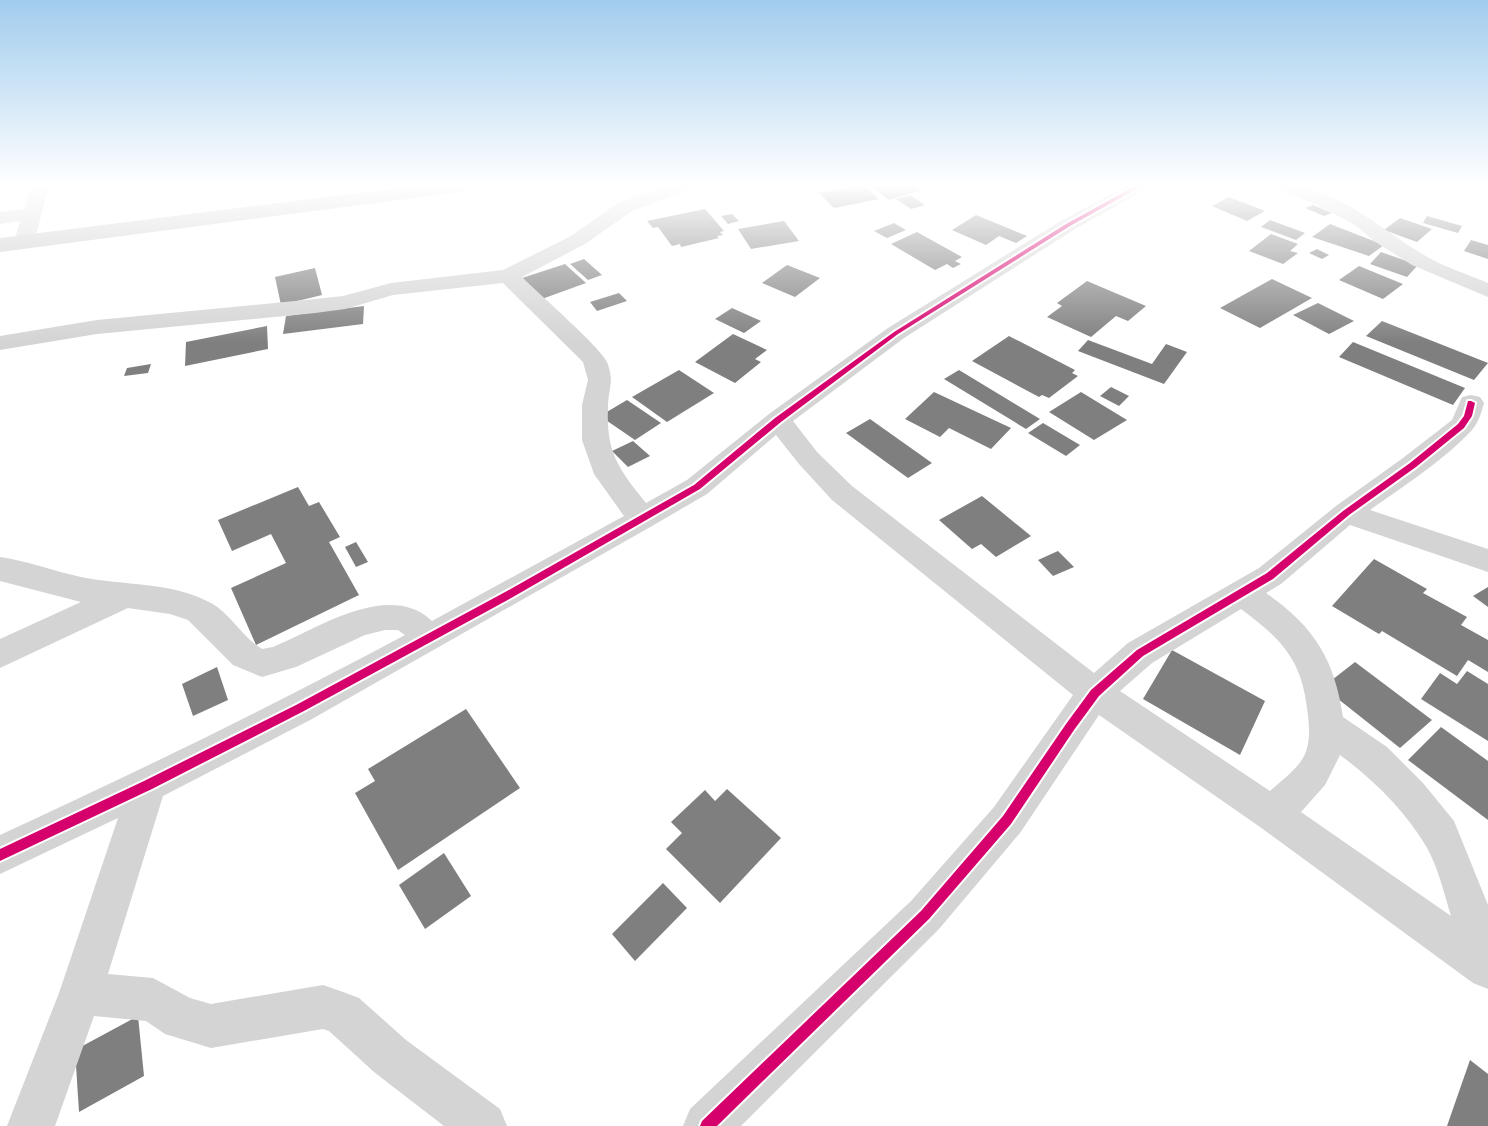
<svg xmlns="http://www.w3.org/2000/svg" width="1488" height="1126" font-family="Commissioner,sans-serif">
<style>
.building{fill:#7f7f7f}
.lines{fill:none;stroke-linecap:round;stroke-linejoin:round}
.minor{fill:#d4d4d4;fill-rule:evenodd}
.primary{fill:#c8c8c8;fill-rule:evenodd}
.cycleway-casing{stroke:#fff;stroke-width:4}
.cycleway{fill:#d6006c;fill-rule:evenodd}
</style>
<rect width="100%" height="100%" fill="#fff"/>
<g class="building">
<path d="M855,186H865L879,199L834,208L819,193Z"/>
<path d="M870,186H915L922,190L889,200Z"/>
<path d="M910,195L925,205L911,209L896,199Z"/>
<path d="M1229,197L1265,211L1247,221L1212,206Z"/>
<path d="M1313,205L1332,213L1324,216L1305,208Z"/>
<path d="M705,209L724,231L720,232L723,235L717,236L719,238L681,247L680,244L672,246L658,227L653,228L647,221Z"/>
<path d="M732,214L739,221L728,224L721,216Z"/>
<path d="M976,215L1027,236L1016,243L999,236L986,245L952,230Z"/>
<path d="M1427,216L1462,226L1458,233L1423,223Z"/>
<path d="M1400,218L1432,229L1417,242L1384,230Z"/>
<path d="M1270,220L1305,233L1296,240L1261,227Z"/>
<path d="M784,221L799,241L751,249L738,229Z"/>
<path d="M894,223L906,230L887,238L874,231Z"/>
<path d="M1330,224L1384,245L1369,256L1312,237Z"/>
<path d="M917,232L962,257L955,261L961,264L953,268L947,264L935,270L891,244Z"/>
<path d="M1271,234L1298,244L1290,251L1298,253L1283,264L1249,251Z"/>
<path d="M1471,240L1488,245V259L1464,251Z"/>
<path d="M1317,249L1329,255L1322,259L1309,253Z"/>
<path d="M1381,252L1418,265L1407,277L1370,264Z"/>
<path d="M584,259L602,275L588,280L570,264Z"/>
<path d="M565,264L586,283L539,300L519,279Z"/>
<path d="M787,265L820,278L795,297L762,283Z"/>
<path d="M1359,266L1403,284L1383,299L1339,280Z"/>
<path d="M315,268L322,295L281,305L275,277Z"/>
<path d="M1272,279L1312,298L1260,328L1220,308Z"/>
<path d="M1087,281L1146,306L1128,321L1116,316L1091,337L1047,317L1062,306L1057,303Z"/>
<path d="M619,293L627,301L597,311L590,302Z"/>
<path d="M1318,303L1354,321L1329,334L1293,315Z"/>
<path d="M364,306L363,324L283,334L286,316Z"/>
<path d="M732,308L761,321L744,333L715,319Z"/>
<path d="M1382,321L1488,363L1474,380L1366,336Z"/>
<path d="M267,326L268,349L185,366L186,342Z"/>
<path d="M733,334L767,350L755,359L761,362L735,383L695,362Z"/>
<path d="M1009,336L1075,370L1072,373L1078,376L1049,398L1042,395L1039,397L972,361Z"/>
<path d="M1088,340L1152,364L1166,344L1187,352L1164,384L1078,351Z"/>
<path d="M1353,342L1465,388L1453,405L1339,357Z"/>
<path d="M151,364L148,373L124,376L127,368Z"/>
<path d="M679,370L714,393L667,422L632,397Z"/>
<path d="M959,370L1040,419L1026,429L944,379Z"/>
<path d="M1111,387L1129,396L1119,406L1100,396Z"/>
<path d="M934,392L1011,428L991,449L949,428L940,437L905,419Z"/>
<path d="M1081,392L1127,420L1094,440L1049,412Z"/>
<path d="M627,400L661,423L635,440L600,416Z"/>
<path d="M870,419L932,463L908,478L846,433Z"/>
<path d="M1043,423L1080,445L1066,456L1028,433Z"/>
<path d="M633,441L650,456L628,467L612,451Z"/>
<path d="M298,487L309,506L319,502L340,537L329,542L359,595L256,645L231,588L286,563L271,534L232,551L218,520Z"/>
<path d="M982,496L1031,536L996,557L981,544L972,549L939,520Z"/>
<path d="M356,542L368,562L356,567L345,547Z"/>
<path d="M1058,551L1074,567L1053,576L1038,560Z"/>
<path d="M1374,559L1427,589L1423,593L1467,617L1461,625L1488,640V672L1468,660L1457,676L1382,631L1379,634L1332,606Z"/>
<path d="M1488,587V607L1473,596Z"/>
<path d="M1172,650L1265,701L1240,755L1143,699Z"/>
<path d="M1355,662L1432,720L1400,748L1323,687Z"/>
<path d="M217,667L228,700L193,716L182,684Z"/>
<path d="M1467,671L1488,684V741L1421,699L1440,673L1457,684Z"/>
<path d="M466,709L520,788L398,870L355,793L375,781L368,769Z"/>
<path d="M1441,727L1488,761V820L1408,760Z"/>
<path d="M727,789L781,838L720,903L666,849L682,833L671,822L705,790L715,801Z"/>
<path d="M444,853L471,896L425,929L399,885Z"/>
<path d="M663,883L687,908L635,961L612,934Z"/>
<path d="M138,1016L144,1076L79,1112L75,1050Z"/>
<path d="M1470,1060L1488,1074V1126H1447Z"/>
</g>
<g class="lines">
<g class="minor">
<path d="M31,186H49L34,242L31,246H17L14,242L20,221L0,224V212L24,209Z"/>
<path d="M665,186H690L687,190L632,211L585,244L522,277C538,293 600,347 607,362C615,383 608,388 608,408C606,453 619,469 646,503L687,480L769,414L888,328L1061,221L1126,186H1148L1145,190L1075,229L904,338L793,421L817,452L852,486L1094,673L1128,643L1259,568L1336,506L1403,458L1452,420L1462,397L1471,395L1480,397L1484,403C1481,414 1478,424 1470,432C1444,460 1401,488 1370,510L1488,549V572L1350,525L1281,584L1266,593C1314,627 1334,658 1343,717L1387,747L1423,783L1454,821L1488,905V989L1473,983L1260,827L1099,715L1020,833L939,929L741,1126H683L690,1109L911,901L994,807L1073,695L832,500L799,464L776,435L707,494L652,526L312,719L163,796L108,974L153,978L190,998L211,1004L323,985L343,992L359,998L406,1040L500,1109L507,1126H444L374,1072L329,1031L323,1029L211,1048L165,1034L146,1021L94,1016L55,1126H7L59,993L118,818L0,874V835C137,772 272,706 405,635L398,630H385L365,635L296,667L262,677L233,665L188,620L170,614L128,608L0,668V639L81,602L0,581V557C28,561 53,571 81,577C123,586 171,581 211,603C231,614 242,637 262,649L273,647C317,629 389,580 432,621L624,516L594,474L582,440V405L588,380L583,362L503,283L393,295L345,309L315,313L97,334L0,350V336L97,320L315,299L343,296L391,283L503,270L571,236L618,203ZM1241,609C1280,638 1301,658 1307,708C1309,722 1311,740 1305,754C1299,768 1282,780 1270,791L1120,691L1152,663ZM1340,755C1373,779 1405,811 1426,846C1438,867 1444,893 1451,916L1301,812L1325,785Z"/>
<path d="M1277,186C1335,183 1377,228 1424,255C1444,267 1467,274 1488,283V297L1412,265L1374,241L1355,225L1319,206L1280,190Z"/>
</g>
<path class="primary" d="M414,186H470L467,190L460,192L0,252V238Z"/>
<g class="cycleway-casing">
<g id="cycleway">
<path d="M1135,186H1142L1070,226L898,334L781,422L700,489L513,597L304,711L152,789L0,861V849L144,781L296,705L507,591L694,485L775,418L894,332L1066,224Z"/>
<path d="M1468,401H1471L1475,403L1472,416L1464,428L1416,467L1349,515L1273,579L1143,656L1099,696L1074,730L1011,824L929,919L717,1126H700L702,1121L921,911L1003,816L1066,724L1091,690L1137,650L1267,573L1343,511L1410,463L1458,424L1464,416Z"/>
</g>
</g>
<use href="#cycleway" class="cycleway"/>
</g>
<linearGradient id="sky" x2="0" y2="1"><stop stop-color="#a1cced"/><stop offset="0.54" stop-color="#fff"/><stop offset="1" stop-color="#fff" stop-opacity="0"/></linearGradient>
<rect width="1488" height="343" fill="url(#sky)"/>
</svg>
